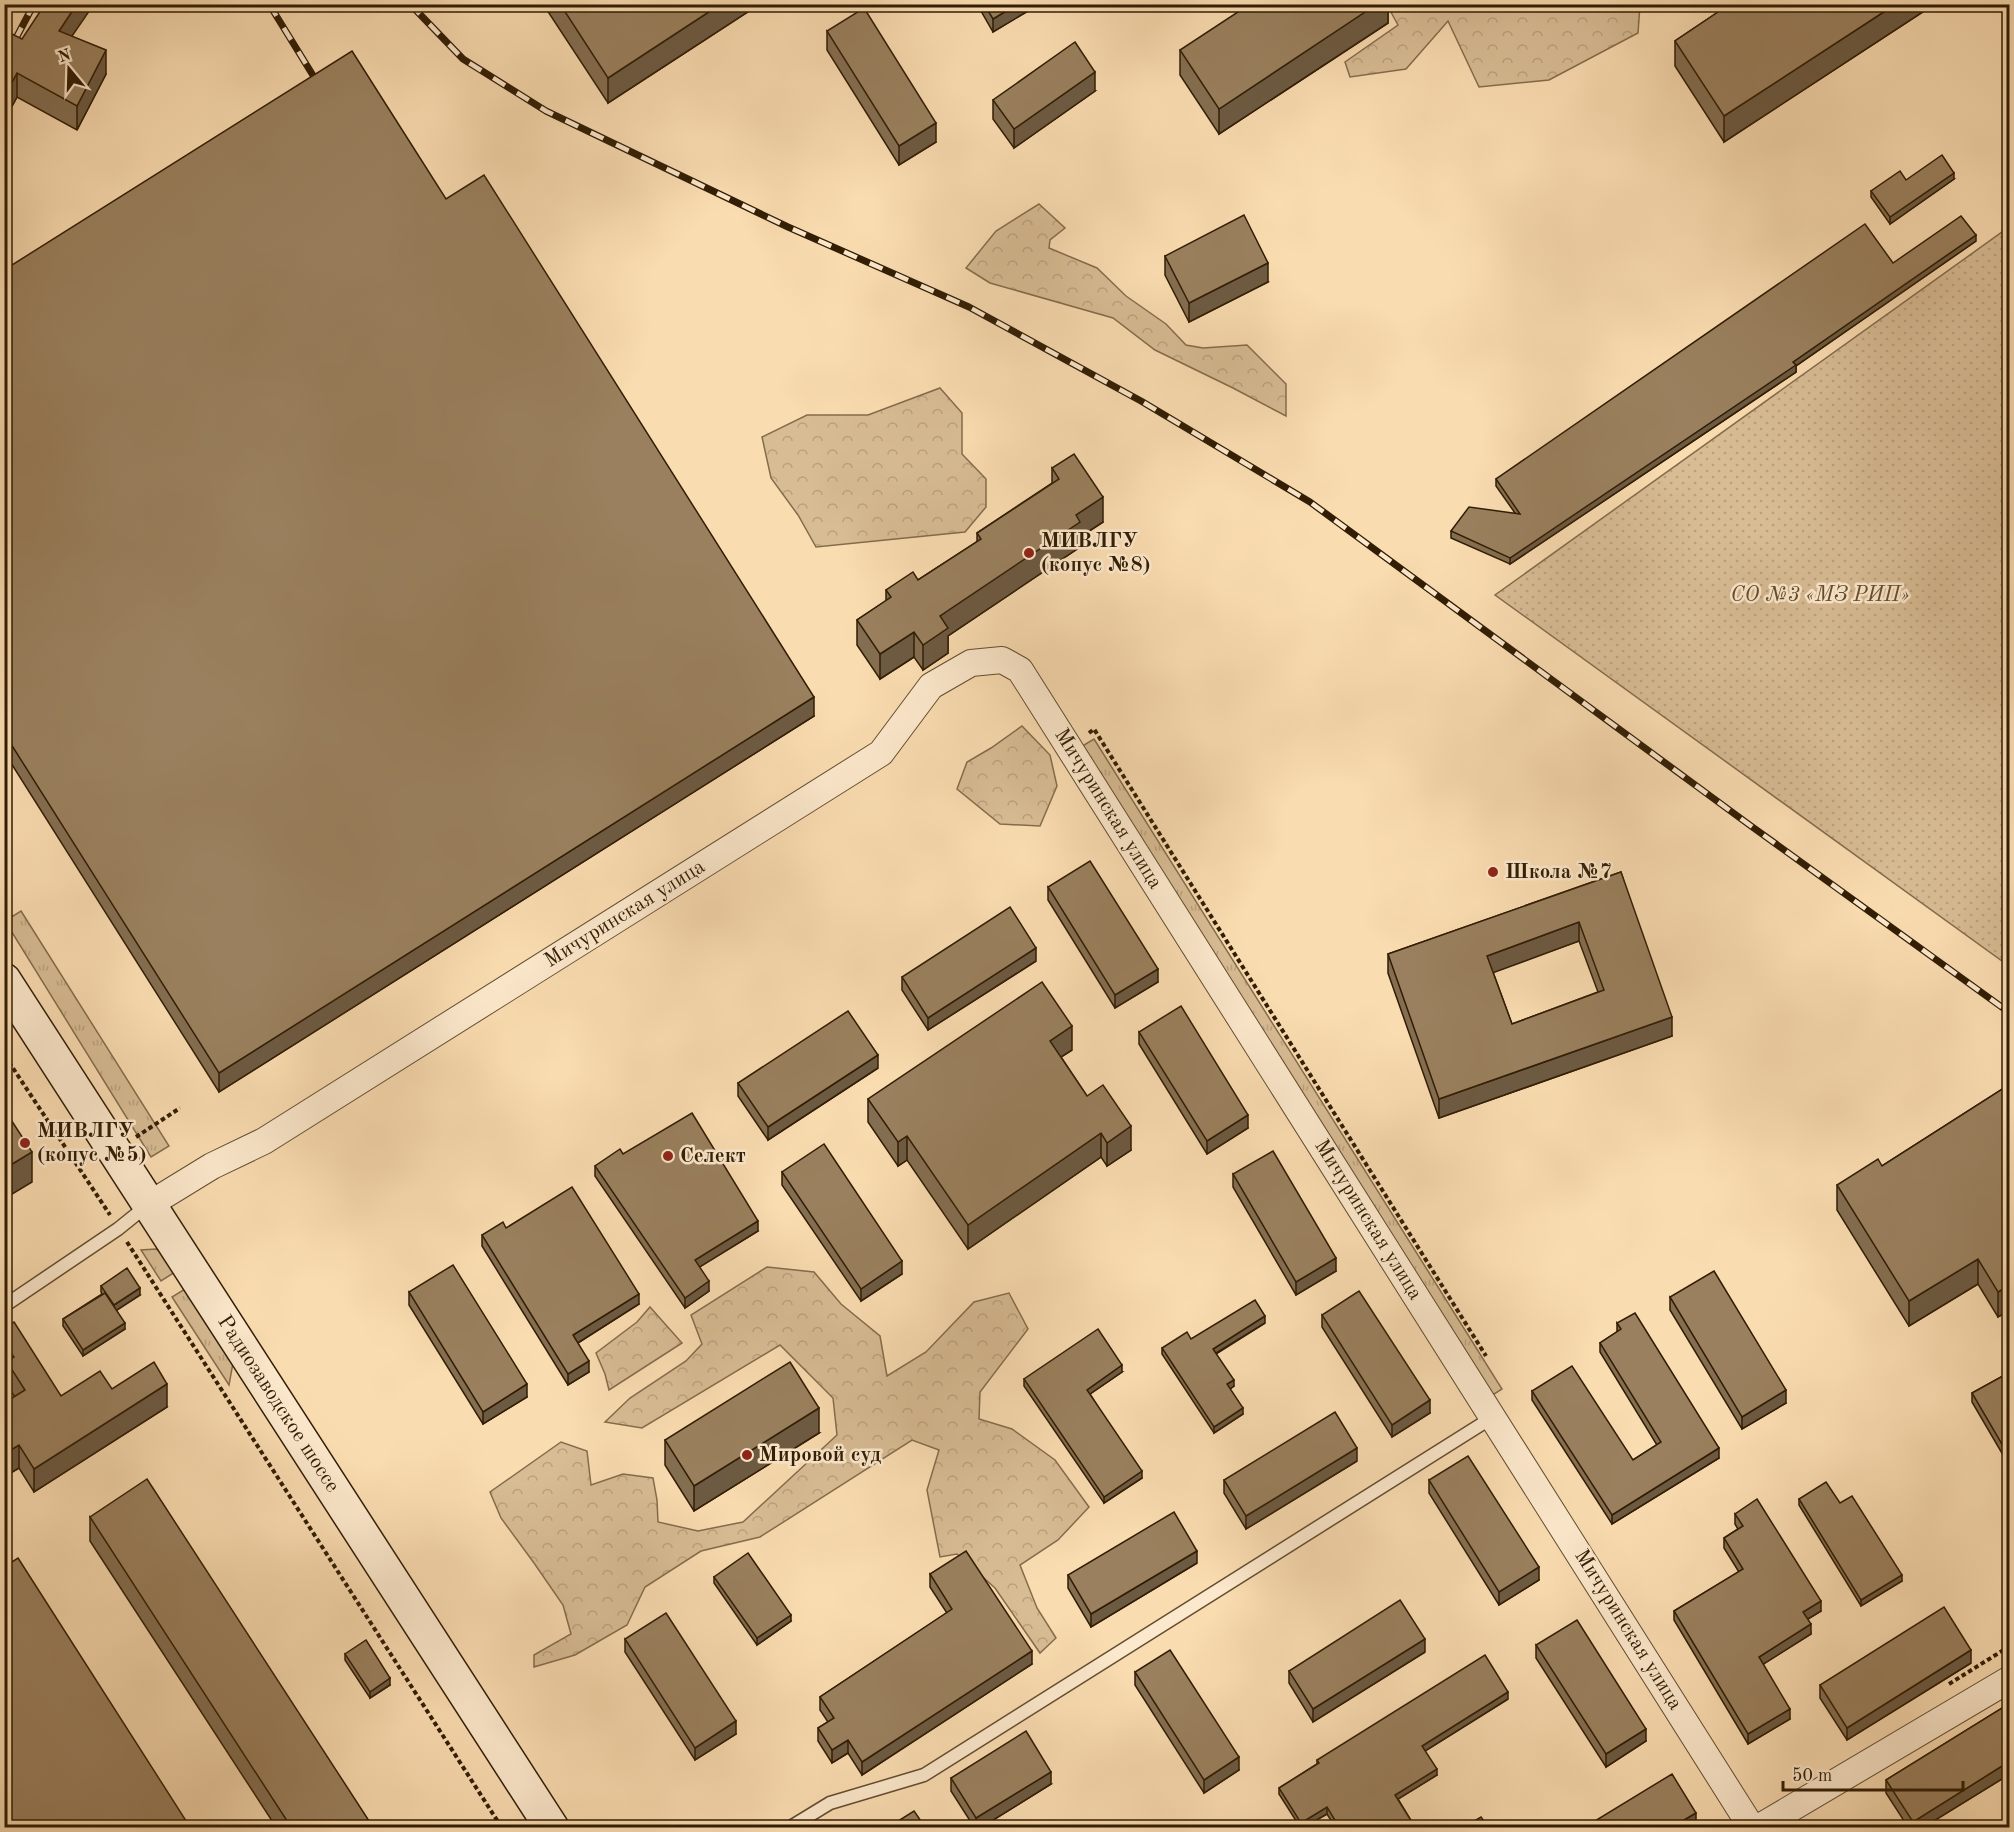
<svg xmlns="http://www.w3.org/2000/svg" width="2014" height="1832" font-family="'Old Standard TT',serif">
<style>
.grass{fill:url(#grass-tufts);stroke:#846c4c;stroke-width:1.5}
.forest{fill:url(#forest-crowns);stroke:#846c4c;stroke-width:1.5}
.garden{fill:url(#garden-dots);stroke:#846c4c;stroke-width:1.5}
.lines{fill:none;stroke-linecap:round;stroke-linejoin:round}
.lane-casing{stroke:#634d2f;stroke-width:15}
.street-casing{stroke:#634d2f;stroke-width:28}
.secondary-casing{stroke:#311d04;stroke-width:36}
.path{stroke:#311d04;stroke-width:4;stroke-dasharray:4.5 3;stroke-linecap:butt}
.lane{stroke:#fce8cc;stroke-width:12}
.street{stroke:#fce8cc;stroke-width:26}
.secondary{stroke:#fce8cc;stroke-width:33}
.rail-casing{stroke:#311d04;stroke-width:7}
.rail{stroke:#fce8cc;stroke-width:4.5;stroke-dasharray:14;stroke-linecap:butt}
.wall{fill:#846e51;stroke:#311d04;stroke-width:1.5;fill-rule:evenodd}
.shaded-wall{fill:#6c5a42;stroke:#311d04;stroke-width:1.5}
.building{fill:#9a805e;stroke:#311d04;stroke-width:1.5;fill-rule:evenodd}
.poi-dot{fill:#8f2418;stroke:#fce8cc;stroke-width:2}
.labels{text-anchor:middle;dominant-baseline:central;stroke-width:5;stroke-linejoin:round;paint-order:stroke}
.poi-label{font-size:21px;font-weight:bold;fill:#311d04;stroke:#fce8cc;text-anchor:start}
.park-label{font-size:21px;font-style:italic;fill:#634d2f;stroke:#fce8cc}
.street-label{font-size:21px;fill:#311d04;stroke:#fce8cc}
</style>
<defs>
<pattern id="grass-tufts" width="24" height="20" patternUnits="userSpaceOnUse" patternTransform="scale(1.5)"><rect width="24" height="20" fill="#d8bc94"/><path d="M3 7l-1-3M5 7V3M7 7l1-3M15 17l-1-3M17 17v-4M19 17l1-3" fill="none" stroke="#baa17e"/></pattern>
<pattern id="forest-crowns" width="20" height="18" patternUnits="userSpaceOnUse" patternTransform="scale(1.5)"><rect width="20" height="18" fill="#d8bc94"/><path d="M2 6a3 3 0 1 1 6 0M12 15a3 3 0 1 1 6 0" fill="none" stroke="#baa17e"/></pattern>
<pattern id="garden-dots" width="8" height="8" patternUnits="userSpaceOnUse" patternTransform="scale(1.5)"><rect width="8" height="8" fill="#d8bc94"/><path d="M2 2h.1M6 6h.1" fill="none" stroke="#baa17e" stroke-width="1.8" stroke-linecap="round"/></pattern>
</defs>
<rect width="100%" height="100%" fill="#fadcb1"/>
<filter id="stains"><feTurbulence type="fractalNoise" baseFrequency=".00333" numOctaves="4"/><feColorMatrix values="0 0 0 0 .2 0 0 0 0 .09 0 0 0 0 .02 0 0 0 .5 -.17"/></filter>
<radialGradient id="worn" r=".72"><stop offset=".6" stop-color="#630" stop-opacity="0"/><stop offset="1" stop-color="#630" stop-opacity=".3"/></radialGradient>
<g class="grass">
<path d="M1094,739L1502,1389L1488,1398L1079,748Z"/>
<path d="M21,911L169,1146L151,1157L5,921Z"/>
<path d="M156,1249L163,1253L175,1272L161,1281L141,1250Z"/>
<path d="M185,1289L233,1363L229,1385L172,1297Z"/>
</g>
<g class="forest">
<path d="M1387,5H1640L1638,33L1549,80L1479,87L1448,21L1406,69L1350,77L1345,62L1398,25Z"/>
<path d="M1039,204L1065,228L1050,240L1049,248L1097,268L1126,296L1166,324L1186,345L1203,348L1247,345L1286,384V416L1233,388L1155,350L1113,318L990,283L966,268L996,231Z"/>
<path d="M940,388L962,413V454L986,479V507L965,532L816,547L798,515L771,478L762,437L807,415H868Z"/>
<path d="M1022,726L1050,755L1057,786L1040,826L1000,824L957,789L967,762L991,748Z"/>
<path d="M767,1267L814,1272L841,1304L880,1336L887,1376L926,1352L974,1302L1009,1293L1028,1329L980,1392L979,1419L1012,1429L1055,1460L1089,1507L1058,1540L1020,1565L1037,1608L1056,1638L1040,1653L995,1588L957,1554L940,1557L927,1490L939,1450L912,1440L760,1537L701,1551L645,1587L627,1625L575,1655L534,1667V1655L571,1634L563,1605L534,1563L501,1518L490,1492L561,1442L587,1451L591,1485L623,1474L653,1478L657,1500L658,1522L698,1531L743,1522L837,1435L833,1398L780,1345L642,1428L605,1422L630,1398L686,1361L702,1344L691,1315Z"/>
<path d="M650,1307L682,1343L609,1390L605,1374L596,1353L637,1322Z"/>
</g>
<path class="garden" d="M2009,227V966L1495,595Z"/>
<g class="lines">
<g class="lane-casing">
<g id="lane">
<path d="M4,1306L118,1229L149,1204"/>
<path d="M789,1828L830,1803L924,1775L1493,1417"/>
</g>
</g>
<g class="street-casing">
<g id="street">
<path d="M150,1204L212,1166L264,1141L881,753L931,686L971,663L1002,660L1020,670L1752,1828"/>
<path d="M1758,1828L2010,1679"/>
</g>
</g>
<g class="secondary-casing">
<path id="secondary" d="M4,980L552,1828"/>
</g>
<g class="path">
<path d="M1089,733L1094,729L1486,1356"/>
<path d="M9,1062L110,1215"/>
<path d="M136,1137L180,1108"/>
<path d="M127,1242L502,1828"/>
<path d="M1949,1684L2010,1646"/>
</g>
<use href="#lane" class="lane"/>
<use href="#street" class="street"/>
<use href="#secondary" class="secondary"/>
<g class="rail-casing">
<g id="rail">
<path d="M269,4L314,77"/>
<path d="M410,4L463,59L546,111L788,227L969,307L1141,401L1310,502L1751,826L2010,1013"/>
<path d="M15,40L34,4"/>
</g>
</g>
<use href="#rail" class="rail"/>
</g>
<g class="wall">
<path d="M543,4H760L608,103Z"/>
<path d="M981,4H1028V11L993,32L981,11Z"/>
<path d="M1388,4V23L1219,134L1180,75V50Z"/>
<path d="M1730,4H1935L1724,142L1675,66V41Z"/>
<path d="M827,31L936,142L899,165L827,50Z"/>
<path d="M72,36L106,74L77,130L17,97L4,121L22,39Z"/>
<path d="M1095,91L1014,148L993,119V100Z"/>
<path d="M1954,179L1890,224L1871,197V191L1906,180Z"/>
<path d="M446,199L814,716L219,1092L4,752V270Z"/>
<path d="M1976,241L1796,366V372L1510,564L1451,538V531L1515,513L1496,486V479L1893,263Z"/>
<path d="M1165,256L1268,282L1189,322L1165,275Z"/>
<path d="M1052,468L1103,522L1080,537V547L948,636V653L923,670L914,657L880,679L857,645V620L886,601V590L918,580L977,542V533L1052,483Z"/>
<path d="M1621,872L1672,1036L1439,1118L1388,973V954ZM1579,941L1598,992L1512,1024L1493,972Z"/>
<path d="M1048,887L1158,982L1115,1008L1048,900Z"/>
<path d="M1036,961L928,1030L902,990V977Z"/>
<path d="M1139,1032L1248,1128L1207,1154L1139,1044Z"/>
<path d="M1072,1050L1061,1057L1087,1096L1131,1150L1107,1166L1101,1157L968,1249L907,1160L898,1166L868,1122V1099Z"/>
<path d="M878,1068L768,1140L738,1096V1083Z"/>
<path d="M2010,1084V1310L1998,1317L1978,1284L1909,1326L1837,1210V1185L1882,1166Z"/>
<path d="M623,1154L758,1231L699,1267L709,1291L685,1308L595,1176V1166Z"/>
<path d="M782,1172L902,1274L861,1301L782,1185Z"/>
<path d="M1233,1174L1336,1271L1296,1295L1233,1187Z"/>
<path d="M506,1228L639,1304L578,1343L589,1372L568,1385L482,1246V1235Z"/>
<path d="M101,1286L140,1295L116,1310L125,1329L83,1356L63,1326V1319L102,1294L101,1292Z"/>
<path d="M409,1292L527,1397L483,1424L409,1305Z"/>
<path d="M1670,1297L1786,1403L1742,1429L1670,1310Z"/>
<path d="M1322,1315L1430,1413L1392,1437L1322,1327Z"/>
<path d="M1265,1323L1216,1354L1234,1386L1230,1389L1243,1414L1214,1433L1162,1354V1348L1191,1339Z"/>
<path d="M1617,1323L1719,1458L1612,1524L1532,1400V1391L1633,1460L1657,1445L1600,1352V1343L1617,1332Z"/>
<path d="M4,1329L61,1396L112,1389L167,1407L34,1492L19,1468L4,1477V1403L15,1397L7,1385V1370L4,1366Z"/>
<path d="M1122,1372L1090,1394L1142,1478L1104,1503L1024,1386V1379Z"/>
<path d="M2010,1372V1467L1972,1402V1393Z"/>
<path d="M819,1433L694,1511L665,1465V1440Z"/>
<path d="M1357,1461L1246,1529L1224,1493V1480Z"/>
<path d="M1429,1480L1539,1580L1499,1605L1429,1493Z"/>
<path d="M1799,1499L1840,1503L1902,1581L1861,1606L1799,1505Z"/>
<path d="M1735,1514L1821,1611L1808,1619L1811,1634L1763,1664L1790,1719L1748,1744L1674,1620V1611L1739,1572L1724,1548V1538L1738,1529L1735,1524Z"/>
<path d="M90,1517L373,1827H276L90,1541Z"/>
<path d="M1197,1563L1091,1627L1068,1588V1575Z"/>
<path d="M930,1574L1032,1664L862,1775L848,1753L832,1763L818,1741V1728L828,1722L820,1710V1697L947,1613L930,1587Z"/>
<path d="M714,1577L791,1621L757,1645L714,1583Z"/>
<path d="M625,1639L736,1734L695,1760L625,1652Z"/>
<path d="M1536,1645L1646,1741L1606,1767L1536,1658Z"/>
<path d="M1425,1652L1313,1722L1289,1683V1671Z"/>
<path d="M345,1654L390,1685L370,1698L345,1660Z"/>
<path d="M1971,1663L1847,1740L1820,1698V1685Z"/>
<path d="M1135,1672L1239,1770L1204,1793L1135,1685Z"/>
<path d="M1508,1699L1425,1751L1437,1775L1398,1799L1415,1827H1335L1327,1814L1304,1827H1300L1279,1794V1788L1317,1764V1760Z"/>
<path d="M2010,1703V1774L1924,1827H1908L1886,1793V1780Z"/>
<path d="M951,1778L1051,1784L982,1827H974L951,1791Z"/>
</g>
<g class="shaded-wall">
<path d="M77,4H94L59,55V31Z"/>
<path d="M721,4H760L608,103V78Z"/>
<path d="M1018,4H1028V11L993,32V19Z"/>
<path d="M1377,4H1388V23L1219,134V109Z"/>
<path d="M1896,4H1935L1724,142V116Z"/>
<path d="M106,50V74L77,130V106Z"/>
<path d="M1095,72V91L1014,148V129Z"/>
<path d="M17,73V97L4,121V97Z"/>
<path d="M936,123V142L899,165V146Z"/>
<path d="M1954,173V179L1890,224V217Z"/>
<path d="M1976,235V241L1796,366V372L1510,564V558Z"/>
<path d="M1268,263V282L1189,322V303Z"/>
<path d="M1103,497V522L1080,537V547L948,636V653L923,670V645L940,616L1076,515Z"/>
<path d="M914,632V657L880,679V654Z"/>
<path d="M814,697V716L219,1092V1073Z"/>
<path d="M1579,922V941L1487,975V956Z"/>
<path d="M1036,948V961L928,1030V1018Z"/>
<path d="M1158,969V982L1115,1008V995Z"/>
<path d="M1672,1017V1036L1439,1118V1099Z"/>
<path d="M1072,1026V1050L1050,1064V1041Z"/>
<path d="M878,1055V1068L768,1140V1127Z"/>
<path d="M1248,1115V1128L1207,1154V1141Z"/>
<path d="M1131,1126V1150L1107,1166V1143Z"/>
<path d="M1101,1133V1157L968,1249V1225Z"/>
<path d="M907,1136V1160L898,1166V1142Z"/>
<path d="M32,1152V1182L4,1199V1169Z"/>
<path d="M758,1221V1231L695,1270V1260Z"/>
<path d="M1336,1258V1271L1296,1295V1282Z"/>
<path d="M1978,1259V1284L1909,1326V1301Z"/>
<path d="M902,1261V1274L861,1301V1289Z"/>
<path d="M709,1281V1291L685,1308V1298Z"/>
<path d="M2010,1285V1310L1998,1317V1292Z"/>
<path d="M140,1288V1295L114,1312V1305Z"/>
<path d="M639,1294V1304L573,1346V1335Z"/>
<path d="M1265,1316V1323L1213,1355V1349Z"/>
<path d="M125,1323V1329L83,1356V1350Z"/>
<path d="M589,1361V1372L568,1385V1374Z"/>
<path d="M1122,1365V1372L1087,1396V1390Z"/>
<path d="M1234,1380V1386L1227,1391V1384Z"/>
<path d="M167,1384V1407L34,1492V1469Z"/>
<path d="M527,1384V1397L483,1424V1412Z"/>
<path d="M1786,1390V1403L1742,1429V1417Z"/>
<path d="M1430,1400V1413L1392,1437V1425Z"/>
<path d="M819,1408V1433L694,1511V1486Z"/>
<path d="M1243,1408V1414L1214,1433V1427Z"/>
<path d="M19,1445V1468L4,1477V1454Z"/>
<path d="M1357,1448V1461L1246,1529V1516Z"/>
<path d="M1719,1448V1458L1612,1524V1515Z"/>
<path d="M1142,1471V1478L1104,1503V1497Z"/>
<path d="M1197,1551V1563L1091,1627V1614Z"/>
<path d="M1539,1567V1580L1499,1605V1592Z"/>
<path d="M1902,1575V1581L1861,1606V1600Z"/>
<path d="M1821,1601V1611L1803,1622V1612Z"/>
<path d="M791,1615V1621L757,1645V1638Z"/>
<path d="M1811,1624V1634L1759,1667V1657Z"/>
<path d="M1425,1639V1652L1313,1722V1709Z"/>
<path d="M1971,1650V1663L1847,1740V1728Z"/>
<path d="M1032,1651V1664L862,1775V1762Z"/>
<path d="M390,1678V1685L370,1698V1692Z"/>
<path d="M1508,1692V1699L1422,1753V1746Z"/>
<path d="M1790,1709V1719L1748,1744V1734Z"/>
<path d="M736,1721V1734L695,1760V1748Z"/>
<path d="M1646,1729V1741L1606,1767V1754Z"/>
<path d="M848,1740V1753L832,1763V1750Z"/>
<path d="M1239,1757V1770L1204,1793V1780Z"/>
<path d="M2010,1761V1774L1924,1827H1913V1822Z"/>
<path d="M1437,1769V1775L1395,1801V1795Z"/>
<path d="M1051,1772V1784L982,1827H976V1818Z"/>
<path d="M1327,1807V1814L1304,1827H1301V1823Z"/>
<path d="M1696,1813V1826L1693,1827H1672Z"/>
</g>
<g class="building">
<path d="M45,4H77L59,31L106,50L77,106L17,73L4,97V30L22,39Z"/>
<path d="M560,4H721L608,78Z"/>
<path d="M984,4H1018L993,19Z"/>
<path d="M1250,4H1377L1219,109L1180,50Z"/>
<path d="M1730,4H1896L1724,116L1675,41Z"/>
<path d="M864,8L936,123L899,146L827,31Z"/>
<path d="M1075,42L1095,72L1014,129L993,100Z"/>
<path d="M352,51L446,199L484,175L814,697L219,1073L4,733V270Z"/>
<path d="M1942,155L1954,173L1890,217L1871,191L1900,171L1906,180Z"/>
<path d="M1244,215L1268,263L1189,303L1165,256Z"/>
<path d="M1961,216L1976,235L1793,362L1796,365L1510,558L1451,531L1469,507L1520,514L1496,479L1865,224L1893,263Z"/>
<path d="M1074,454L1103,497L1076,515L1080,522L940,616L948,628L923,645L914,632L880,654L857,620L891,597L886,590L913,572L918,580L981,539L977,533L1059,479L1052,468Z"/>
<path d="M1090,861L1158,969L1115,995L1048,887Z"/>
<path d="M1621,872L1672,1017L1439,1099L1388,954ZM1579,922L1604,990L1512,1024L1487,956Z"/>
<path d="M1010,907L1036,948L928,1018L902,977Z"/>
<path d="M1042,982L1072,1026L1050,1041L1087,1096L1103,1085L1131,1126L1107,1143L1101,1133L968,1225L907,1136L898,1142L868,1099Z"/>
<path d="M1181,1006L1248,1115L1207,1141L1139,1032Z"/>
<path d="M848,1011L878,1055L768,1127L738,1083Z"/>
<path d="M2010,1084V1285L1998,1292L1978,1259L1909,1301L1837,1185L1878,1159L1882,1166Z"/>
<path d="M4,1109L32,1152L4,1169Z"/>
<path d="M692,1113L758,1221L695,1260L709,1281L685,1298L595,1166L620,1149L623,1154Z"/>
<path d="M824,1144L902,1261L861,1289L782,1172Z"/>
<path d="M1273,1151L1336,1258L1296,1282L1233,1174Z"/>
<path d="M572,1187L639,1294L573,1335L589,1361L568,1374L482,1235L503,1222L506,1228Z"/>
<path d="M453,1265L527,1384L483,1412L409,1292Z"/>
<path d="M127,1268L140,1288L114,1305L101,1286Z"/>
<path d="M1714,1271L1786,1390L1742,1417L1670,1297Z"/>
<path d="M1359,1291L1430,1400L1392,1425L1322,1315Z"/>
<path d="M105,1293L125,1323L83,1350L63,1319Z"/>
<path d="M1255,1300L1265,1316L1213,1349L1234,1380L1227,1384L1243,1408L1214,1427L1162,1348L1187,1332L1191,1339Z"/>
<path d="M1635,1313L1719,1448L1612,1515L1532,1391L1572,1366L1633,1460L1661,1442L1600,1343L1621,1329L1617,1323Z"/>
<path d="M14,1322L61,1396L100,1371L112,1389L154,1362L167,1384L34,1469L19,1445L4,1454V1403L25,1390L7,1362L14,1357L4,1343V1329Z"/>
<path d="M1098,1329L1122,1365L1087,1390L1142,1471L1104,1497L1024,1379Z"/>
<path d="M790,1362L819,1408L694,1486L665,1440Z"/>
<path d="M2010,1372V1458L1972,1393Z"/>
<path d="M1335,1412L1357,1448L1246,1516L1224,1480Z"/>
<path d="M1468,1456L1539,1567L1499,1592L1429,1480Z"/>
<path d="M147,1479L373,1827H291L90,1517Z"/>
<path d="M1826,1482L1840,1503L1852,1496L1902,1575L1861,1600L1799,1499Z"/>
<path d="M1757,1499L1821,1601L1803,1612L1811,1624L1759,1657L1790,1709L1748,1734L1674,1611L1743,1569L1724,1538L1743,1526L1735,1514Z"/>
<path d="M1174,1512L1197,1551L1091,1614L1068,1575Z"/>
<path d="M966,1551L1032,1651L862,1762L848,1740L832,1750L818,1728L834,1718L820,1697L952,1609L930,1574Z"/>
<path d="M748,1553L791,1615L757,1638L714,1577Z"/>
<path d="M18,1558L190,1827H4V1567Z"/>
<path d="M1400,1600L1425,1639L1313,1709L1289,1671Z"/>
<path d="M1944,1607L1971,1650L1847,1728L1820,1685Z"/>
<path d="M666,1613L736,1721L695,1748L625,1639Z"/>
<path d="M1577,1620L1646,1729L1606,1754L1536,1645Z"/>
<path d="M366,1640L390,1678L370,1692L345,1654Z"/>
<path d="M1170,1650L1239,1757L1204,1780L1135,1672Z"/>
<path d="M1485,1655L1508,1692L1422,1746L1437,1769L1395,1795L1415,1827H1339L1327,1807L1301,1823L1279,1788L1319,1763L1317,1760Z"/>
<path d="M2010,1703V1761L1913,1822L1886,1780Z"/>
<path d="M1026,1731L1051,1772L976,1818L951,1778Z"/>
<path d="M1672,1774L1696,1813L1672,1827H1585Z"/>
<path d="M914,1811L925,1827H898L895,1823Z"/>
<path d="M1481,1817L1488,1827H1464Z"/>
</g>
<g class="poi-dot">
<circle cx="1029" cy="553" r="6"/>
<circle cx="1493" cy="872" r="6"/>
<circle cx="25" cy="1143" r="6"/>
<circle cx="668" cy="1156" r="6"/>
<circle cx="747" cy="1455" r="6"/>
</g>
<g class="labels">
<g class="poi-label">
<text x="1041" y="541">МИВЛГУ<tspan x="1041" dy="24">(копус №8)</tspan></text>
<text x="1505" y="872">Школа №7</text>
<text x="37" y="1131">МИВЛГУ<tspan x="37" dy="24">(копус №5)</tspan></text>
<text x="680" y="1156">Селект</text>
<text x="759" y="1455">Мировой суд</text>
</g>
<g class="park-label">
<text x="1820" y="595">СО №3 «МЗ РИП»</text>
</g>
<g class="street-label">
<text transform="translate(1108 809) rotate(58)">Мичуринская улица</text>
<text transform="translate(625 914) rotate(-32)">Мичуринская улица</text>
<text transform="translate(1368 1220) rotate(58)">Мичуринская улица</text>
<text transform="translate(278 1404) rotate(57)">Радиозаводское шоссе</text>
<text transform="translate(1628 1630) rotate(58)">Мичуринская улица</text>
</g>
</g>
<rect width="2014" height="1832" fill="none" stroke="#fadcb1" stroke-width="24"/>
<rect x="6" y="6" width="2002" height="1820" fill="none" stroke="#311d04" stroke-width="3"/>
<rect x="12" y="12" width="1990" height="1808" fill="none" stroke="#311d04" stroke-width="1.5"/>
<g transform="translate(69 69) rotate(341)" stroke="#fce8cc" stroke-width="4.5" paint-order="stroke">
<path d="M0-4.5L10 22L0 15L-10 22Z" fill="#311d04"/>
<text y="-9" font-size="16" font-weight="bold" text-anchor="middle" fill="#311d04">N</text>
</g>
<path d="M1783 1781v9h180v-9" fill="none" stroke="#311d04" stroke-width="3"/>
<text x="1792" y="1781" font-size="18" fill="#311d04" stroke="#fce8cc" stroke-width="4.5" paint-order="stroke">50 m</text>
<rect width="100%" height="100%" filter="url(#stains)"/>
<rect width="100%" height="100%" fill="url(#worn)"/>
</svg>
